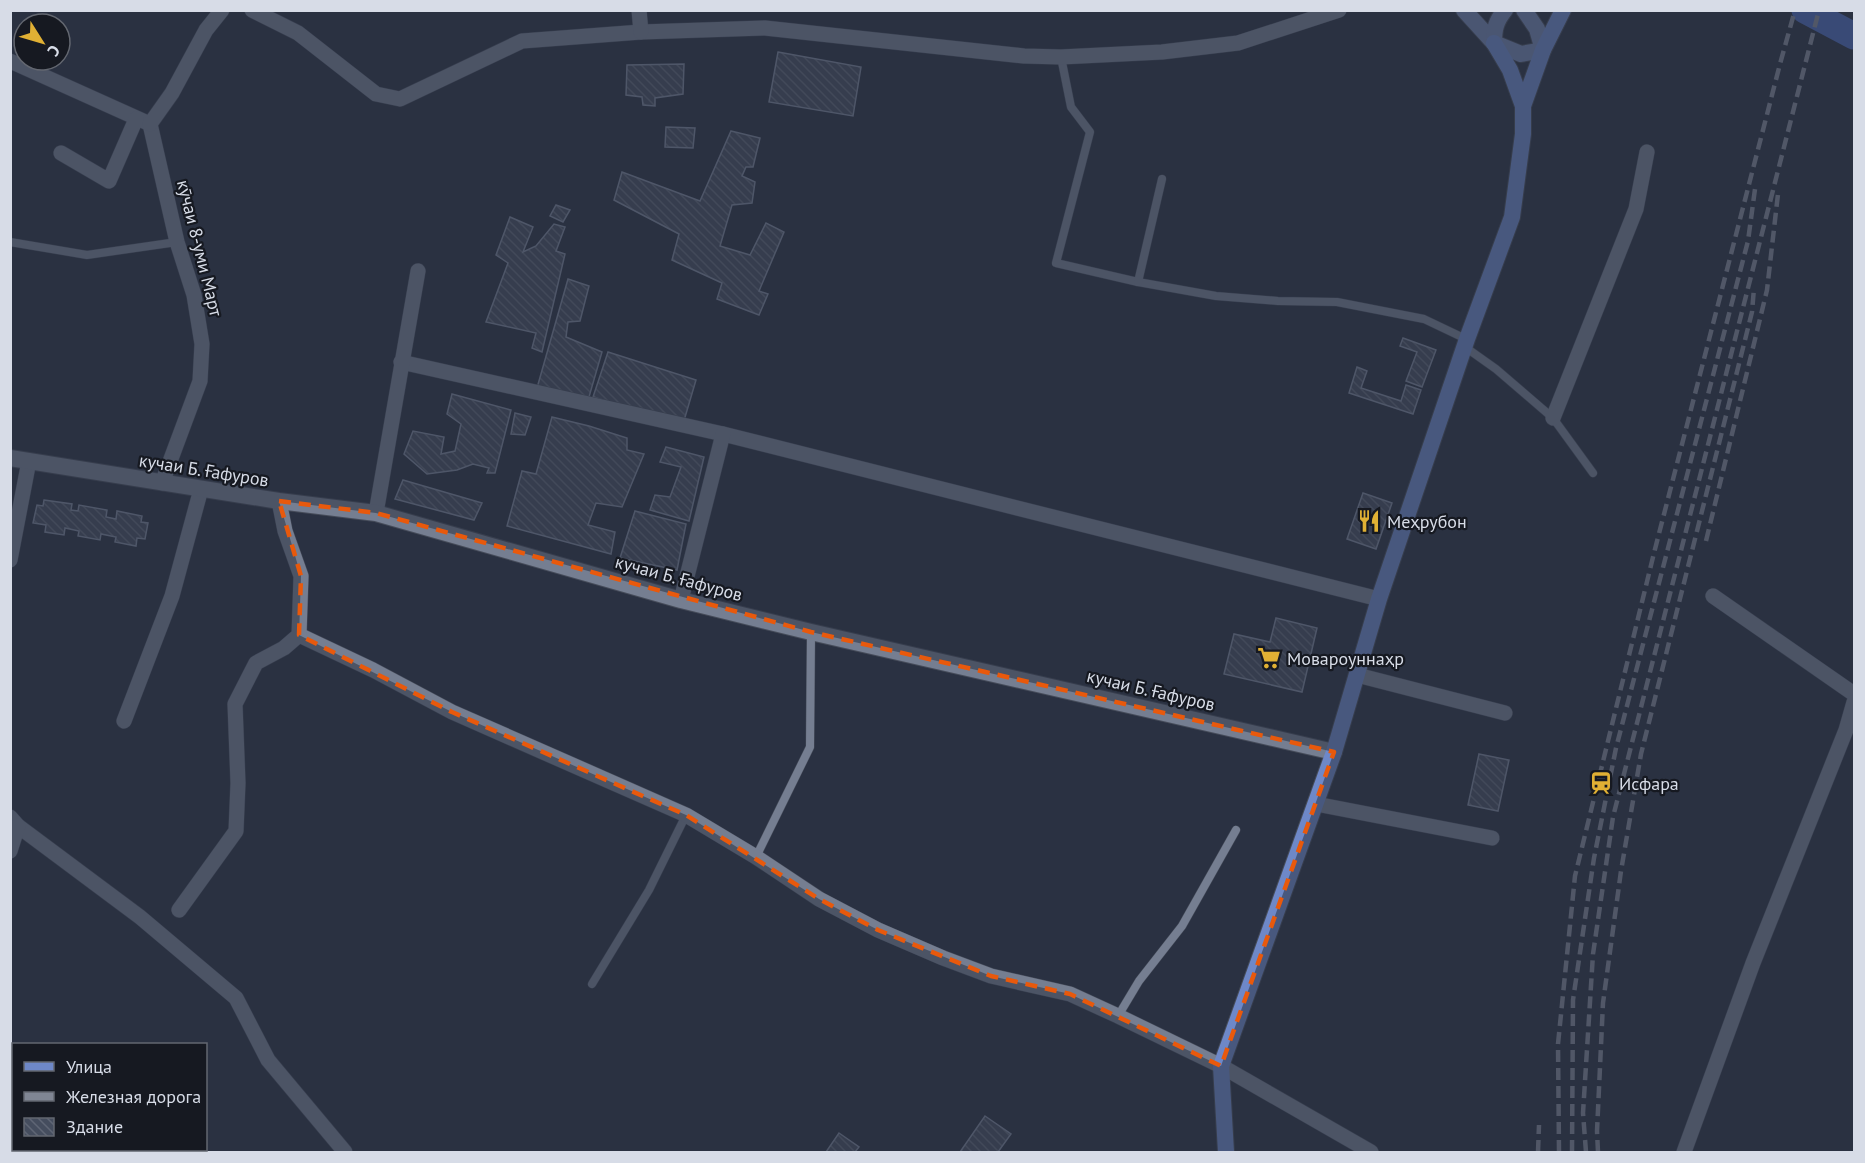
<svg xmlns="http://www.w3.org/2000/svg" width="1865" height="1163" font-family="'PT Sans',sans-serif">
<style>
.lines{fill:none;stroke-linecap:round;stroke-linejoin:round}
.river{stroke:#4c69b5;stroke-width:27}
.building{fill:url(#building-back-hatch);stroke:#7b8397;stroke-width:1.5}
.service-casing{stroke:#464c5a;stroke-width:9}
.minor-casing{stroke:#464c5a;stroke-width:16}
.tertiary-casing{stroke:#464c5a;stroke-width:18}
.secondary-casing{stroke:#464c5a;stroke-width:18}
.primary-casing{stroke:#464c5a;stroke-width:18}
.service{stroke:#757e91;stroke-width:8}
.minor{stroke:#757e91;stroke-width:15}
.tertiary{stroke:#757e91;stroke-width:16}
.secondary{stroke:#7283ad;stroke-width:16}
.primary{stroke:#6e88c8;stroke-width:16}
.rail{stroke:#808694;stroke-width:4.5;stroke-dasharray:12 6;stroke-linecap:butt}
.marked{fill:none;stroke:#e8590c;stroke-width:4.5;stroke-dasharray:12 8;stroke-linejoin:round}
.labels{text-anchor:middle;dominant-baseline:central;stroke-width:4.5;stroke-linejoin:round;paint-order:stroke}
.street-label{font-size:18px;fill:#d7dce7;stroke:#161921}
.poi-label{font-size:18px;fill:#d7dce7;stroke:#161921;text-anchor:start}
</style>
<defs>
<pattern id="building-back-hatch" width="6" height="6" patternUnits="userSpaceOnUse" patternTransform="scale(1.5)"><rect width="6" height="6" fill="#454d5e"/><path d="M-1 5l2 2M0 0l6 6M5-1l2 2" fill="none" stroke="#5f6675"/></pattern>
</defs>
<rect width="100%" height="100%" fill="#2a3142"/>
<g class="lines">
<path class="river" d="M1805,10L1854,36"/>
</g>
<g class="building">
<path d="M778,52L861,67L853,116L769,102Z"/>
<path d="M684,64L683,94L655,98V106L643,105L642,97L626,95L627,65Z"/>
<path d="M666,127L695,128L693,148L665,147Z"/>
<path d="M731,131L760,138L753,167H746L742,176L755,182L752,203L732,205L720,246L750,255L766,223L784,232L759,291L768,294L759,315L717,299L722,283L672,260L679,234L614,200L622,172L700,201Z"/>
<path d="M556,205L570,210L563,222L550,216Z"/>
<path d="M510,217L533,227L523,252L536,246L554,224L565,227L556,251L565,254L542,352L532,348L536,333L486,322L508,263L496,255Z"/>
<path d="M568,279L589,286L580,321L568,322L566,337L602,352L589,397L537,388Z"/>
<path d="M1403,338L1436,350L1422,387L1406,381L1417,352L1400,346Z"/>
<path d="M608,352L696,380L683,424L593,397Z"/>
<path d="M1357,367L1367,371L1361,388L1401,401L1406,385L1421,390L1413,414L1349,393Z"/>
<path d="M452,394L511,410L495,473H487L489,468L473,464L457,470L427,474L404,454L413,431L444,437L441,454L455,451L461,424L447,414Z"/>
<path d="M515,413L531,417L525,435L511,434Z"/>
<path d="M552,417L589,426L627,438V450L644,454L622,507L596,503L588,525L615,532L611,554L507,526L522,471L536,474Z"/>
<path d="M666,447L704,457L689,521L650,510L655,495L670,497L681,467L660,462Z"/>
<path d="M403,480L482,503L474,520L395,499Z"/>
<path d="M1363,493L1392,503L1376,549L1347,539Z"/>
<path d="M44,500L72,504L71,510L78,511L79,505L107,510L106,517L116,519L117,511L142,516L141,522L148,523L145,539L137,538L136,546L115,542L116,537L101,534L100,540L78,536L79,531L65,528L64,535L45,532L46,525L33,523L37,505L43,506Z"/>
<path d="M635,511L686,524L677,570L620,558Z"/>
<path d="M1276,618L1317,628L1302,692L1224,674L1234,634L1270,642Z"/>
<path d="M1479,754L1509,760L1498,811L1468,805Z"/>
<path d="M985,1116L1011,1134L998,1152H960Z"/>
<path d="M839,1133L859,1147L855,1152H826Z"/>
</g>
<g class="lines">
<g class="service-casing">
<g id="service">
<path d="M1061,57L1071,107L1090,132L1056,263L1138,282L1216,296L1278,301L1337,302L1424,319L1466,339"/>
<path d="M10,242L87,255L177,242"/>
<path d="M1138,282L1162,179"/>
<path d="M1465,347L1496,369L1553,418L1593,473"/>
<path d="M756,857L810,747L811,632"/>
<path d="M592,984L649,890L686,815"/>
<path d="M1118,1016L1139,981L1182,926L1236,830"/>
</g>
</g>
<g class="minor-casing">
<g id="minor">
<path d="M252,10L298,33L376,94L400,99L522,41L641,32L765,28L1024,56L1061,57L1162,52L1238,43L1339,10"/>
<path d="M639,10L641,32"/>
<path d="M10,61L150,124"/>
<path d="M150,124L177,242L194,295L202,344L200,381L162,483"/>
<path d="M150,124L172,93L206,30L222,10"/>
<path d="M61,153L109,181L136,119"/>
<path d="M401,362L723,434L1379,599"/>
<path d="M1553,418L1636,209L1647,152"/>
<path d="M376,513L418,271"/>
<path d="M10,560L29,461"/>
<path d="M1713,596L1854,694"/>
<path d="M681,600L723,434"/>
<path d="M299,635L373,670L452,712L686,815L756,857L819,899L878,930L943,958L991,976L1070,994L1118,1016L1221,1066L1371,1152"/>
<path d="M1357,675L1505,713"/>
<path d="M124,721L172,596L201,489"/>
<path d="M1316,804L1492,838"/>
<path d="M10,817L18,826L140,917L236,998L268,1060L345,1152"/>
<path d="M10,851L18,826"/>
<path d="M179,910L236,831L238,783L235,704L256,663L284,648L299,635L301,576L285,531L279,501"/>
<path d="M1684,1152L1753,963L1846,730L1854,702"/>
</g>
</g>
<g class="tertiary-casing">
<path id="tertiary" d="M10,458L279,501L376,513L681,600L811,632L1334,752"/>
</g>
<g class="secondary-casing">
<g id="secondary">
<path d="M1464,10L1494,43L1521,54L1543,50L1537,29L1524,10"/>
<path d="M1494,43C1494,29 1496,21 1505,10"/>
</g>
</g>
<g class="primary-casing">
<g id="primary">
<path d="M1494,43L1510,70L1523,106"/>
<path d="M1226,1152L1221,1066L1334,752L1379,599L1467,339L1512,217L1523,134V106L1543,50L1563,10"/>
</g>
</g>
<use href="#service" class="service"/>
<use href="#minor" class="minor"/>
<use href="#tertiary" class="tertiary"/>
<use href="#secondary" class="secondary"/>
<use href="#primary" class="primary"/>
<g class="rail">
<path d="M1706,541L1767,290L1778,194"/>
<path d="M1538,1152L1539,1125"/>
<path d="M1559,1152L1558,1044L1575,876L1654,553L1780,64L1795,10"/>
<path d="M1572,1152L1573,1000L1594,858L1616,748L1748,241L1755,189"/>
<path d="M1586,1152L1583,1113L1593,954L1613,817L1819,10"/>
<path d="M1598,1152L1597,1131L1603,1003L1621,871L1641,754L1752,312L1754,288"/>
</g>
</g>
<path d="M0 0H1865V1163H0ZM279,501L376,513L811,632L1334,752L1221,1066L1070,994L991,976L878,930L819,899L686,815L452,712L299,635L301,576Z" fill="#2a3142" fill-opacity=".55" fill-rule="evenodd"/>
<path class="marked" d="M279,501L376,513L811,632L1334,752L1221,1066L1070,994L991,976L878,930L819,899L686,815L452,712L299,635L301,576Z"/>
<defs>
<g id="restaurant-bare" transform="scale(1.8)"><path d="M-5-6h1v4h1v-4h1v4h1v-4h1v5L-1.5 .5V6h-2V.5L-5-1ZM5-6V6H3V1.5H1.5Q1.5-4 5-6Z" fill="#e0b034" stroke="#161921" stroke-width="2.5" paint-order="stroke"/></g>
<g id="supermarket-bare" transform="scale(1.8)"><path d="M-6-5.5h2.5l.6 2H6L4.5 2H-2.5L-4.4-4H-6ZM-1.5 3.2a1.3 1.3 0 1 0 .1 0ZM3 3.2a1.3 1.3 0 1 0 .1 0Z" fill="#e0b034" stroke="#161921" stroke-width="2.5" paint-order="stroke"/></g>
<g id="station-bare" transform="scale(1.8)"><path d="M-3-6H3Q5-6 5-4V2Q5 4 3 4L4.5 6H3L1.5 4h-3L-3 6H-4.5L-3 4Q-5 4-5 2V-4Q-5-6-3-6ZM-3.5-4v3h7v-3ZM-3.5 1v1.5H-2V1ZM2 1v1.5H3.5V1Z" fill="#e0b034" stroke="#161921" stroke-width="2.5" paint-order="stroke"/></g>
</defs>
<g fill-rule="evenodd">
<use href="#restaurant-bare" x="1369" y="521"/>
<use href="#supermarket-bare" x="1269" y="658"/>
<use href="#station-bare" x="1601" y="783"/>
</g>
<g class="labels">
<g class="street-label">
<text transform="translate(200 248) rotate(76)">кӯчаи 8-уми Март</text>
<text transform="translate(204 470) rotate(9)">кучаи Б. Ғафуров</text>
<text transform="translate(679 578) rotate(15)">кучаи Б. Ғафуров</text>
<text transform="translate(1151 690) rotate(13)">кучаи Б. Ғафуров</text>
</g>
<g class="poi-label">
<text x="1387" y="521">Меҳрубон</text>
<text x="1287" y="658">Мовароуннаҳр</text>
<text x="1619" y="783">Исфара</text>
</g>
</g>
<rect width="1865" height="1163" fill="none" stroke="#d7dce7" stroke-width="24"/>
<rect x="12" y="1043" width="195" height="108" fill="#161921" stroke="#636770" stroke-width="1.5"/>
<rect x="24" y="1062" width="30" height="9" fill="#6e88c8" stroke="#636770" stroke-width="1.5"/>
<text x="66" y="1073" font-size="18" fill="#d7dce7">Улица</text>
<rect x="24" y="1092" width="30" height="9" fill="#808694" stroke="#636770" stroke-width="1.5"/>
<text x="66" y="1103" font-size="18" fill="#d7dce7">Железная дорога</text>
<rect x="24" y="1118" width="30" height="18" fill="url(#building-back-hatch)" stroke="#636770" stroke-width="1.5"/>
<text x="66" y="1133" font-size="18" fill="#d7dce7">Здание</text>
<g transform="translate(42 42) rotate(127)"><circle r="28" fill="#161921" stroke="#636770" stroke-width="1.5"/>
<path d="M0-4.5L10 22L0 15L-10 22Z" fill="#e0b034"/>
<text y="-9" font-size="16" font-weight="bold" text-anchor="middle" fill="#d7dce7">С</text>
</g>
</svg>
